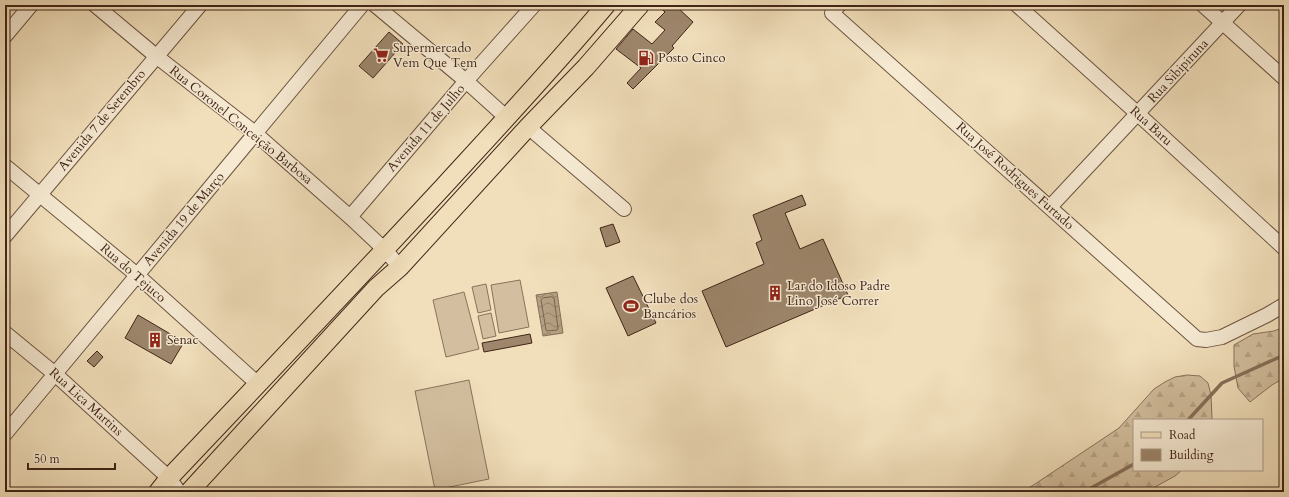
<svg xmlns="http://www.w3.org/2000/svg" width="1289" height="497" font-family="Cardo,serif">
<style>
.grass{fill:#d3bf9f;stroke:#8a725b}
.forest{fill:url(#forest-firs);stroke:#8a725b}
.water{fill:url(#water-waves);stroke:#876f58}
.lines{fill:none;stroke-linecap:round;stroke-linejoin:round}
.shore{stroke:#7b624d;stroke-width:1}
.stream{stroke:#876f58;stroke-width:3.5}
.building{fill:#9d866c;stroke:#412517}
.minor-casing{stroke:#6d5440;stroke-width:16}
.major-casing{stroke:#412517;stroke-width:20}
.minor{stroke:#f6ead3;stroke-width:14}
.major{stroke:#f1dfbb;stroke-width:18}
.labels{text-anchor:middle;dominant-baseline:central;stroke-width:3;stroke-linejoin:round;paint-order:stroke}
.poi-label{font-size:13px;fill:#412517;stroke:#f6ead3;text-anchor:start}
.street-label{font-size:13px;fill:#412517;stroke:#f6ead3}
</style>
<defs>
<pattern id="forest-firs" width="22" height="20" patternUnits="userSpaceOnUse"><rect width="22" height="20" fill="#d3bf9f"/><path d="M5 1l3.5 6h-7zM16 11l3.5 6h-7z" fill="#b6a488"/></pattern>
<pattern id="water-waves" width="16" height="10" patternUnits="userSpaceOnUse"><rect width="16" height="10" fill="#b5a083"/><path d="M0 5q4-4 8 0t8 0" fill="none" stroke="#95826a"/></pattern>
</defs>
<rect width="100%" height="100%" fill="#f1dfbb"/>
<filter id="stains"><feTurbulence type="fractalNoise" baseFrequency=".005" numOctaves="4"/><feColorMatrix values="0 0 0 0 .2 0 0 0 0 .09 0 0 0 0 .02 0 0 0 .5 -.17"/></filter>
<radialGradient id="worn" r=".72"><stop offset=".6" stop-color="#630" stop-opacity="0"/><stop offset="1" stop-color="#630" stop-opacity=".3"/></radialGradient>
<g class="grass">
<path d="M520,280L529,327L499,333L491,285Z"/>
<path d="M486,284L491,310L478,313L472,287Z"/>
<path d="M464,292L479,349L446,357L433,300Z"/>
<path d="M491,313L496,336L483,339L478,316Z"/>
<path d="M469,380L489,479L435,490L415,391Z"/>
</g>
<g class="forest">
<path d="M1284,327V378L1272,385L1250,402L1238,388L1234,366V345L1253,334L1274,331Z"/>
<path d="M1187,375L1200,376L1208,383L1211,395L1212,418L1211,420H1134V470H1182L1175,476L1146,492H1020L1032,486L1119,428L1154,389L1165,382L1175,377Z"/>
</g>
<path class="water" d="M557,292L563,333L543,336L536,295Z"/>
<g class="lines">
<path class="shore" d="M552,297L554,298L558,328L557,330L547,331L546,330L541,300L543,298Z"/>
<g class="stream">
<path d="M1188,420L1222,383L1284,355"/>
<path d="M1084,492L1134,464"/>
</g>
</g>
<g class="building">
<path d="M657,5H675L693,22L672,46L674,48L633,89L627,83L641,68L616,49L633,29L652,44L665,30L655,22L665,12Z"/>
<path d="M389,32L403,44L373,78L359,66Z"/>
<path d="M802,195L806,205L785,213L800,249L823,239L848,295L726,347L702,291L764,264L756,243L762,240L753,215Z"/>
<path d="M613,224L620,242L606,247L600,228Z"/>
<path d="M633,276L656,323L628,336L606,288Z"/>
<path d="M138,315L184,342L171,364L125,338Z"/>
<path d="M530,334L532,343L484,352L482,343Z"/>
<path d="M97,351L103,357L94,367L87,361Z"/>
</g>
<g class="lines">
<g class="minor-casing">
<g id="minor">
<path d="M95,5L156,56L256,134L350,217L385,250L400,267"/>
<path d="M375,5L466,81L507,118"/>
<path d="M839,5L832,13L1197,339L1206,340L1222,337L1267,315L1284,305"/>
<path d="M1017,5L1138,114L1284,248"/>
<path d="M1203,5L1284,78"/>
<path d="M5,36L31,5"/>
<path d="M528,127L624,209"/>
<path d="M5,166L137,275L258,384"/>
<path d="M1050,207L1239,5"/>
<path d="M350,217L466,81L534,5"/>
<path d="M5,236L200,5"/>
<path d="M5,333L55,374L169,478L179,492"/>
<path d="M5,434L362,5"/>
</g>
</g>
<g class="major-casing">
<g id="major">
<path d="M158,492L169,478C261,381 353,284 444,186C499,126 554,67 606,5"/>
<path d="M189,492L376,288L400,267L528,127L586,67L640,5"/>
</g>
</g>
<use href="#minor" class="minor"/>
<use href="#major" class="major"/>
</g>
<defs>
<g id="supermarket-bare" transform="scale(1.2)"><path d="M-6-5.5h2.5l.6 2H6L4.5 2H-2.5L-4.4-4H-6ZM-1.5 3.2a1.3 1.3 0 1 0 .1 0ZM3 3.2a1.3 1.3 0 1 0 .1 0Z" fill="#8f2418" stroke="#f6ead3" stroke-width="2.5" paint-order="stroke"/></g>
<g id="fuel-bare" transform="scale(1.2)"><path d="M-5.5-6h7V0h2V4h1.3V-2.5L3-4.5l.8-.8L6-3V5H2.5V1h-1V6h-7ZM-4.2-4.7v3.2H.2V-4.7Z" fill="#8f2418" stroke="#f6ead3" stroke-width="2.5" paint-order="stroke"/></g>
<g id="building-bare" transform="scale(1.2)"><path d="M-4-6H4V6H1V3H-1V6H-4ZM-2.5-4.3h1.7v1.8h-1.7ZM.8-4.3h1.7v1.8H.8ZM-2.5-1h1.7V.8h-1.7ZM.8-1h1.7V.8H.8Z" fill="#8f2418" stroke="#f6ead3" stroke-width="2.5" paint-order="stroke"/></g>
<g id="stadium-bare" transform="scale(1.2)"><path d="M0-5a6.5 5 0 1 0 0 10a6.5 5 0 1 0 0-10ZM-3.5-1.8h7v3.6h-7Z" fill="#8f2418" stroke="#f6ead3" stroke-width="2.5" paint-order="stroke"/></g>
</defs>
<g fill-rule="evenodd">
<use href="#supermarket-bare" x="381" y="55"/>
<use href="#fuel-bare" x="646" y="58"/>
<use href="#building-bare" x="775" y="293"/>
<use href="#stadium-bare" x="631" y="306"/>
<use href="#building-bare" x="155" y="340"/>
</g>
<g class="labels">
<g class="poi-label">
<text x="393" y="48">Supermercado<tspan x="393" dy="15">Vem Que Tem</tspan></text>
<text x="658" y="58">Posto Cinco</text>
<text x="787" y="286">Lar do Idoso Padre<tspan x="787" dy="15">Lino José Correr</tspan></text>
<text x="643" y="299">Clube dos<tspan x="643" dy="15">Bancários</tspan></text>
<text x="167" y="340">Senac</text>
</g>
<g class="street-label">
<text transform="translate(1178 71) rotate(-47)">Rua Sibipiruna</text>
<text transform="translate(102 120) rotate(-50)">Avenida 7 de Setembro</text>
<text transform="translate(241 125) rotate(39)">Rua Coronel Conceição Barbosa</text>
<text transform="translate(1151 126) rotate(42)">Rua Baru</text>
<text transform="translate(426 128) rotate(-49)">Avenida 11 de Julho</text>
<text transform="translate(1015 176) rotate(42)">Rua José Rodrigues Furtado</text>
<text transform="translate(184 219) rotate(-50)">Avenida 19 de Março</text>
<text transform="translate(133 273) rotate(41)">Rua do Tejuco</text>
<text transform="translate(86 402) rotate(42)">Rua Lica Martins</text>
</g>
</g>
<rect width="1289" height="497" fill="none" stroke="#f1dfbb" stroke-width="20"/>
<rect x="6" y="6" width="1277" height="485" fill="none" stroke="#412517" stroke-width="2"/>
<rect x="10" y="10" width="1269" height="477" fill="none" stroke="#412517"/>
<rect x="1133" y="419" width="130" height="52" fill="#f6ead3" stroke="#ae9b88"/>
<rect x="1141" y="432" width="20" height="6" fill="#f1dfbb" stroke="#ae9b88"/>
<text x="1169" y="439" font-size="12" fill="#412517">Road</text>
<rect x="1141" y="449" width="20" height="12" fill="#9d866c" stroke="#ae9b88"/>
<text x="1169" y="459" font-size="12" fill="#412517">Building</text>
<path d="M28 463v6h87v-6" fill="none" stroke="#412517" stroke-width="2"/>
<text x="34" y="463" font-size="12" fill="#412517" stroke="#f6ead3" stroke-width="3" paint-order="stroke">50 m</text>
<rect width="100%" height="100%" filter="url(#stains)"/>
<rect width="100%" height="100%" fill="url(#worn)"/>
</svg>
